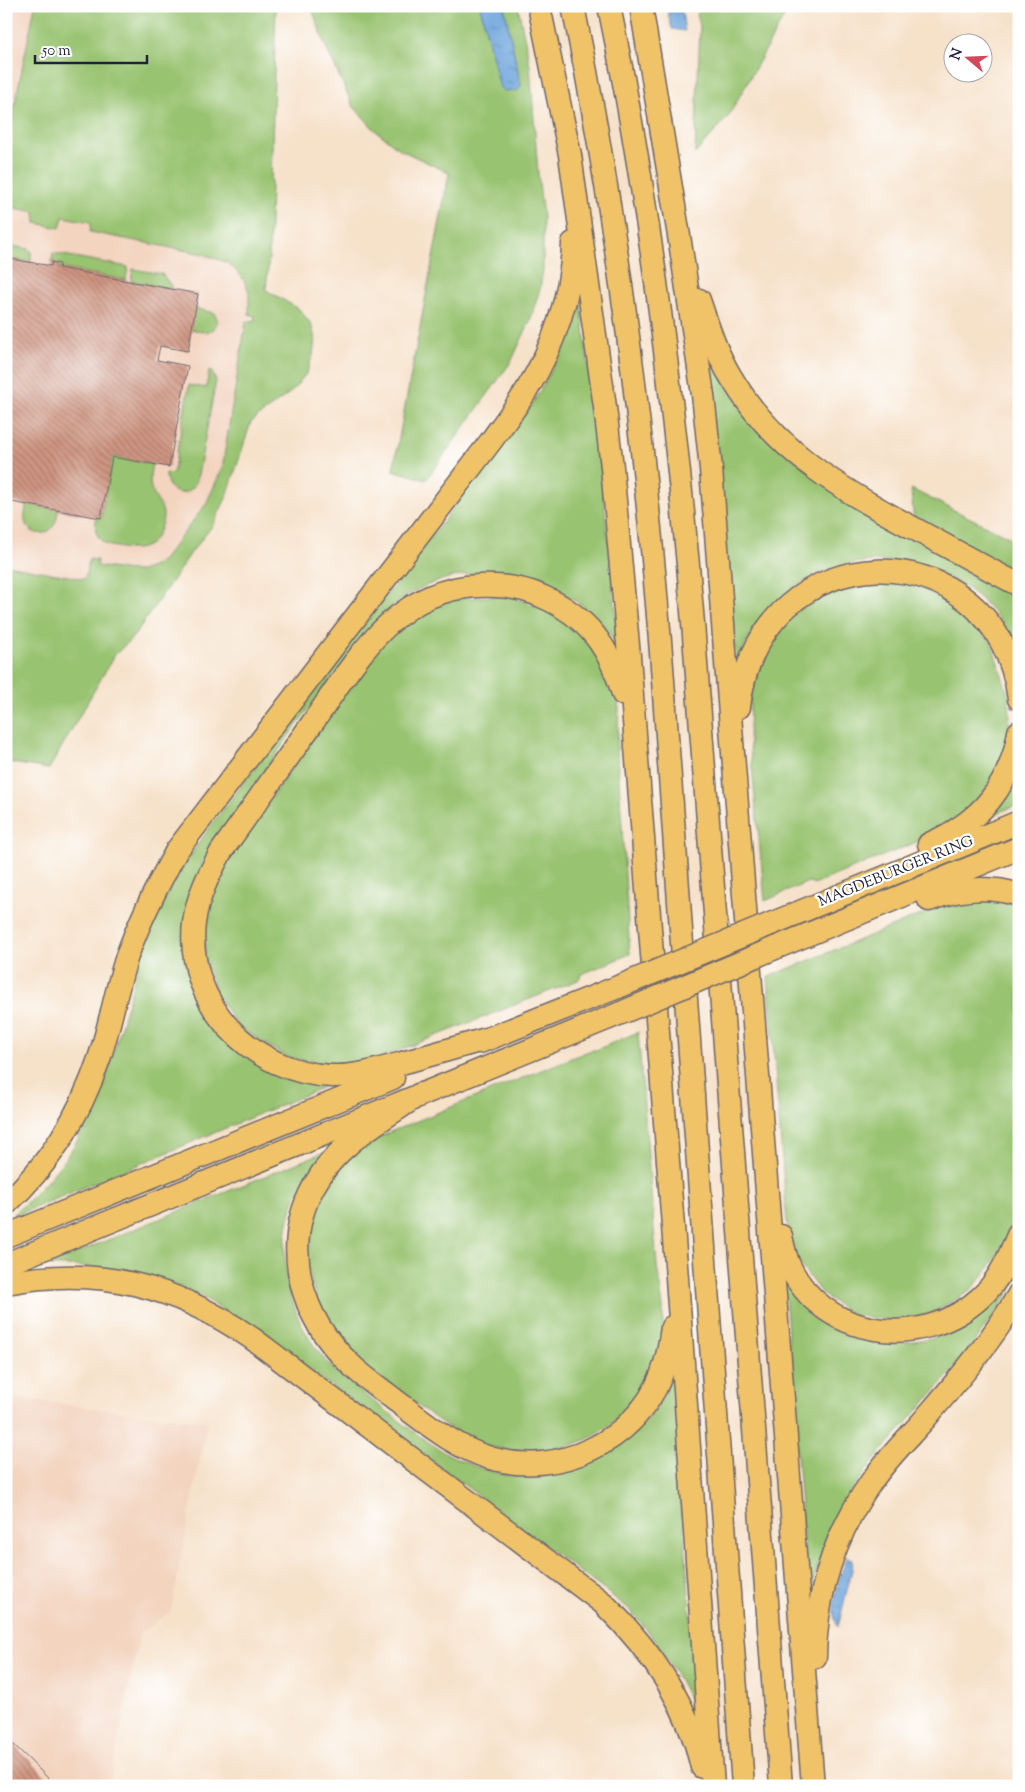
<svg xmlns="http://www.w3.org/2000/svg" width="1025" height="1792" font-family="'Sorts Mill Goudy',serif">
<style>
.built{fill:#f3d4bf}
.green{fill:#98c370;stroke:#5d7256}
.water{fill:url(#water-ripples);stroke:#48638b}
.building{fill:url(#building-back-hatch)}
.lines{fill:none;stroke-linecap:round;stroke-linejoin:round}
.highway-casing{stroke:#6c656d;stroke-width:25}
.highway{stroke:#f0c369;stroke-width:22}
.highway-bridge-casing{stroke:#6c656d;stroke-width:25;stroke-linecap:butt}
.highway-bridge{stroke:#f0c369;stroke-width:22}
.labels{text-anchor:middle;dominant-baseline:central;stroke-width:4.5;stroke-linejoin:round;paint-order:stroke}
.street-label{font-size:15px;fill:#22223b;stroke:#fff}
</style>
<defs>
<pattern id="water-ripples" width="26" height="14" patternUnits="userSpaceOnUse" patternTransform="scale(1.25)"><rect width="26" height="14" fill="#6da4db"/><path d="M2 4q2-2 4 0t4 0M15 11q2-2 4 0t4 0" fill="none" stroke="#5985b3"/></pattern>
<pattern id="building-back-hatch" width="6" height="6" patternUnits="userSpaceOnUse" patternTransform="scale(1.25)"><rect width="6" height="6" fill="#cf9581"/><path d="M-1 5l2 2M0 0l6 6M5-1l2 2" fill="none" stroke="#a8796b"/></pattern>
</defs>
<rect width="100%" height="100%" fill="#fff"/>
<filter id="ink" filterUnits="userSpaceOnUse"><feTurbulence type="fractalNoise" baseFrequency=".02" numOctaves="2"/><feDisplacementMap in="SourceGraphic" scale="10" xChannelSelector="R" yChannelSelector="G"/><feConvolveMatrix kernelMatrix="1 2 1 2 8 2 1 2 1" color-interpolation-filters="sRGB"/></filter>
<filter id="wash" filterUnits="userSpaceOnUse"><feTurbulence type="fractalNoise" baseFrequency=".0096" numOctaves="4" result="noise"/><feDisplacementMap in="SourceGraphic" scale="20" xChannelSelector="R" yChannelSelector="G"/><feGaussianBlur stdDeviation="1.12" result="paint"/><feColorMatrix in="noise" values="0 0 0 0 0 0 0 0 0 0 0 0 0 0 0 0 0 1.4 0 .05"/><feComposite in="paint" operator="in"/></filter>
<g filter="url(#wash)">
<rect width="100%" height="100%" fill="#f6e1c9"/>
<g class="built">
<path d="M6,6H276L269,256L266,290L299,309L311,324L315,339L313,355L306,374L292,391L251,422L227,496L213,525L193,550L134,636L114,656L49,769L6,762Z"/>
<path d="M6,1397L207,1422L171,1611L140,1633L109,1786H6Z"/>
</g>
<g class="green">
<path d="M35,6H276L269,256L266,290L299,309L311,324L315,339L313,355L306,374L292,391L251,422L227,496L213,525L193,550L134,636L114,656L49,769L6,762V565L85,579L89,559L97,560V566L130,571H140L152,567L163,560L206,504L222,469L246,321L254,322L255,316L249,314V291L242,277L228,263L203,254L90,232L91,222L63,217L60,228L36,223L35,212L9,207L6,219V147Z"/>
<path d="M311,6H480L500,88L521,85L504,6H518L530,66L538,173L543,218V270L540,289L530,321L511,362L426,480L393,470L449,173L399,149L375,130L353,106L325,45Z"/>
<path d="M695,6H790L728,117L695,154L700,26Z"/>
<path d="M6,245L29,249L31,251V262L6,258Z"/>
<path d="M53,253L128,267L126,280L59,268L60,264L52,262Z"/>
<path d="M133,269L162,274L172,287L170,288L131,281Z"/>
<path d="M579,288L597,431L620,653C617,650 616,644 613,640C607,629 599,619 589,611C538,569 466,560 408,595C393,604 380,617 368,630L293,730L240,806L202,864L199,1000L324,1087L15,1216L14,1214C32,1198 50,1179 65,1159C98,1114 112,1057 127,1005C134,983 138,960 147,939C163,897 186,860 212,824L528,410C555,369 568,336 579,288Z"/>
<path d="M194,308L214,313L218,321L214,329L206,332L190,329Z"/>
<path d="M706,346L742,410L1019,594V654C967,528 787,531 740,658H736Z"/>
<path d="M209,371L212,372L216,381L197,480C189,501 165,495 166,473L173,474L189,385L206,388Z"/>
<path d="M112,457L152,464C150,473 149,482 152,491C160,508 168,509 159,531C151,551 135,551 117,547C109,546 102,544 98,536C94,530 96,524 96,517L101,518Z"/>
<path d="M911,489L1019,542V579L914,522Z"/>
<path d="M26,504L58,510C57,517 56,524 51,529C42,538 27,532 25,521C24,515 26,510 26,504Z"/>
<path d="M878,581L917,585L960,608L991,642L1008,694L1010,713L1009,727L1003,759L982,795L968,809L932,834L912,844L814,884L808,882L765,901L749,737L750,698L759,662L784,621L826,591Z"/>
<path d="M508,595L561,616L592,646L618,701L619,709L617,749L630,954L582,974L578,980L385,1056L345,1065H324L286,1057L238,1026L217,996L205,960L204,917L225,863L368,660L391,634L443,600Z"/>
<path d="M1019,769V804L991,816L990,814Z"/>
<path d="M987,898L1019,905V1208L998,1254L987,1271L970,1291L936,1311L915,1318L894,1321L853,1315L822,1294L799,1263L792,1244L787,1223L768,977L940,907L957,901Z"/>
<path d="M638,1032L657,1266L663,1307V1340L645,1392L612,1424L589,1439L556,1450L520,1453L482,1445L446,1426L364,1366L319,1311L306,1260L312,1213L334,1173L360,1147L390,1132L591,1050H596Z"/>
<path d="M329,1150C320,1163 308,1176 300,1190C290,1207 286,1228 285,1248C284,1295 303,1342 338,1373C354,1388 372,1400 389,1413C408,1427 427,1443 448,1454C506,1485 565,1486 619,1446C643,1428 662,1407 670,1378L674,1377L697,1716C677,1674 661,1643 628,1608L350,1399L203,1297C154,1274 104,1265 50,1266L49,1264Z"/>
<path d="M1019,1260V1274L1010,1292L961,1361L874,1460L846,1498L829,1527L811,1589H807L783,1267L867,1338C909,1347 955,1340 985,1307C998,1293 1008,1275 1019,1260Z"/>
</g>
<g class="water">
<path d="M480,6H504L521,86L517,91H505L500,88Z"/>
<path d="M666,6H681L685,31L672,29Z"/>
<path d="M847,1557L853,1559L852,1570L838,1627C827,1606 840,1578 847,1557Z"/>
</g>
<g id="blocks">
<g class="building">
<path d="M6,258L51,266L52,262L60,264L59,268L198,294L188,351L160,346L157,360L188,366L169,467L112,457L101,518L6,501Z"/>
<path d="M6,1737L56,1786H6Z"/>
</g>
</g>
</g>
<g filter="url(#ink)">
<use href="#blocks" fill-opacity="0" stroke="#6c656d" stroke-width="1"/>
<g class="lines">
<g class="highway-casing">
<g id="highway">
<path d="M539,6L570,155L605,407L612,467L629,656L677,1278L713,1786"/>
<path d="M573,6C617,219 644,436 661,653L743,1786"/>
<path d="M609,6C651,210 676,416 693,623L781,1786"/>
<path d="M641,6L680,242L703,395L711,469L813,1786"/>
<path d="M699,300C708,326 716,353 731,377C774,451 842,490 915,529C950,548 984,567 1019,585"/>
<path d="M739,707C759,529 995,524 1019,699"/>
<path d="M929,844C980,822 1010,787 1019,732"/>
<path d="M929,900C959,888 988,885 1019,895"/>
<path d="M773,923L1019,822"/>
<path d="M775,948L1019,848"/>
<path d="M493,1037C465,1045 437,1053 409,1061C384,1068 358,1077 332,1076C252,1073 185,1004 194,923C197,897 209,874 221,852C251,810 281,768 311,725C354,664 393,589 478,586C500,585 521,587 541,596C586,615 610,647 623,694"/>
<path d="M480,1042L618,987"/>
<path d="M420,1094C382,1120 337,1143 314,1186C280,1247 301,1318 350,1364C363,1377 380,1388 395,1400C425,1422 454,1447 490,1458C557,1478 635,1442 661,1376C667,1360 670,1343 672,1327"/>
<path d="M6,1204C50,1164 80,1115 99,1059C110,1025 116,990 127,956C140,919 158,884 177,850L491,441C504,423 517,406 528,388C554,346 572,293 573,243"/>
<path d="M6,1236L393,1078"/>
<path d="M781,1236C783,1245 785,1256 789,1265C823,1339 922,1351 980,1298C999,1281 1009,1257 1019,1233"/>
<path d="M6,1264L621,1013"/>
<path d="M6,1283C99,1265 176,1286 253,1339L603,1603C650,1649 688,1702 702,1767"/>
<path d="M815,1657C816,1593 835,1534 871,1482C886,1460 905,1441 923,1421C958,1380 992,1341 1019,1294"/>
</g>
</g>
<use href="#highway" class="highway"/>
<g class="highway-bridge-casing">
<g id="highway-bridge">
<path d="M618,987L773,923"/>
<path d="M621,1013L775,948"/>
</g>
</g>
<use href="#highway-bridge" class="highway-bridge"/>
</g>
</g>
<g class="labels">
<g class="street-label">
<text transform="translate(896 872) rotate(-22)">MAGDEBURGER RING</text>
</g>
</g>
<rect width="1025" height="1792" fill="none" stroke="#fff" stroke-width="25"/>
<g transform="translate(968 58) rotate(289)"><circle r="24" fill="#ffffff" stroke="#a7a7b1"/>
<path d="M0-4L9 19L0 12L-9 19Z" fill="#d1495b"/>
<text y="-8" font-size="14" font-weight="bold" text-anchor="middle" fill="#22223b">N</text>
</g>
<path d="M35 55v8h112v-8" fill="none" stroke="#22223b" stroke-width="2.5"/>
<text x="42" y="55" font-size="15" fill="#22223b" stroke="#ffffff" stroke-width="4" paint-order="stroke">50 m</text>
</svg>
